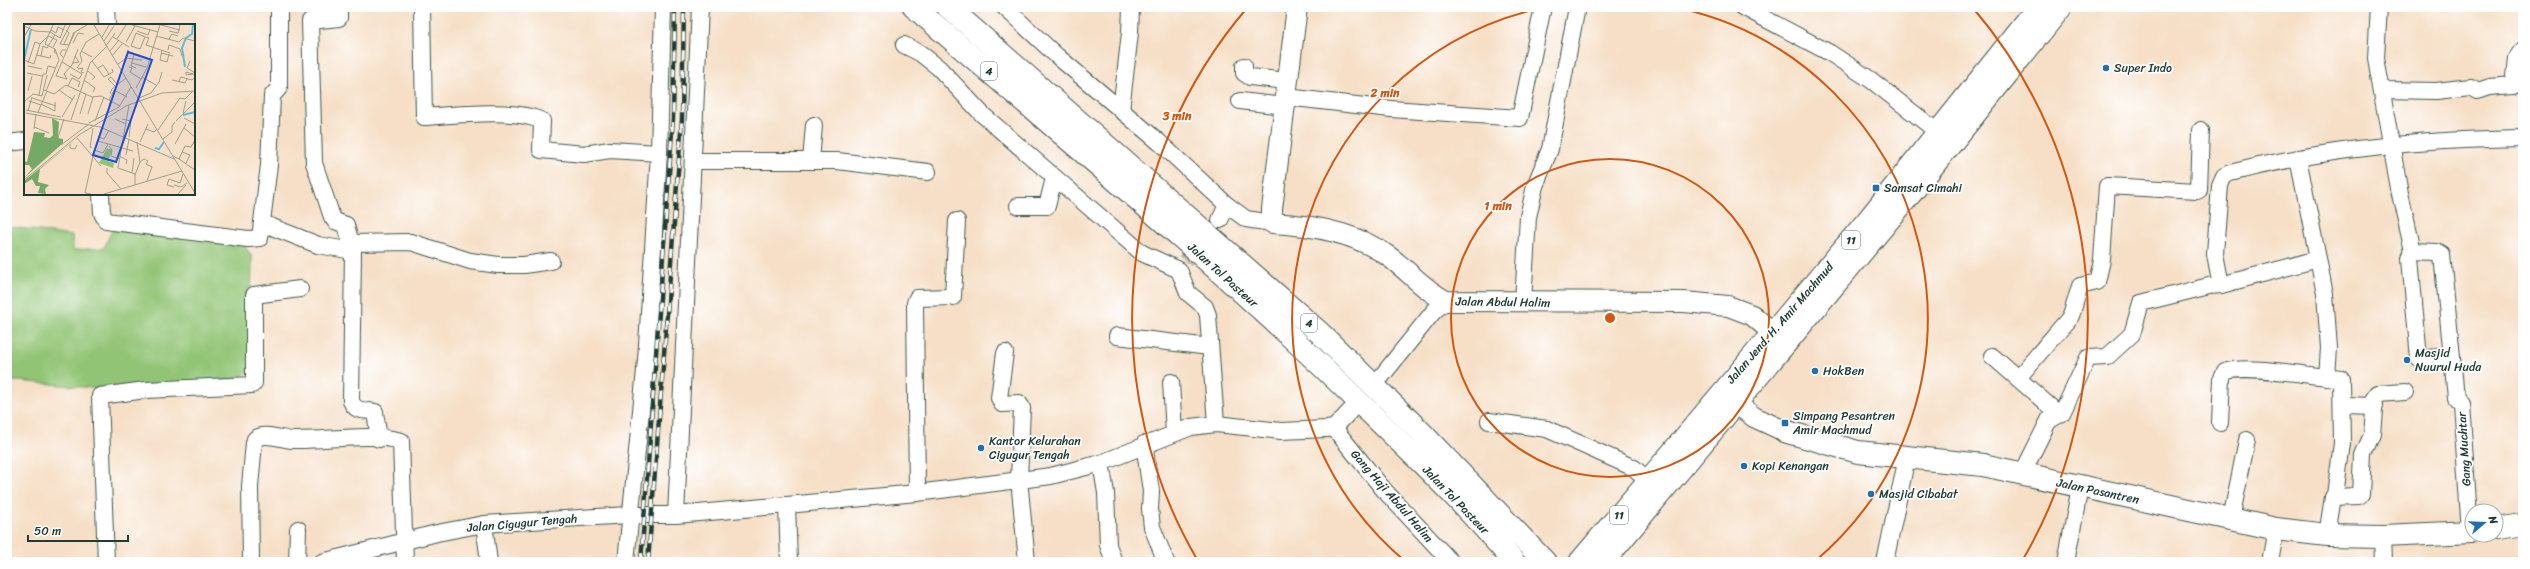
<svg xmlns="http://www.w3.org/2000/svg" width="2530" height="569" font-family="Sriracha,sans-serif">
<style>
.green{fill:#92c474;stroke:#588054}
.lines{fill:none;stroke-linecap:round;stroke-linejoin:round}
.minor-tunnel{stroke:#cbbfa9;stroke-width:16;stroke-dasharray:16 8;stroke-linecap:butt}
.minor-casing{stroke:#3f554a;stroke-width:18}
.tertiary-casing{stroke:#3f554a;stroke-width:22}
.secondary-casing{stroke:#3f554a;stroke-width:24}
.trunk-casing{stroke:#3f554a;stroke-width:24}
.motorway-casing{stroke:#3f554a;stroke-width:24}
.minor{stroke:#fff;stroke-width:16}
.tertiary{stroke:#fff;stroke-width:20}
.secondary{stroke:#fff;stroke-width:22}
.trunk{stroke:#fff;stroke-width:22}
.motorway{stroke:#fff;stroke-width:22}
.rail-casing{stroke:#1f3d34;stroke-width:4.5}
.rail{stroke:#fff;stroke-width:3;stroke-dasharray:9;stroke-linecap:butt}
.ring{fill:none;stroke:#d45610;stroke-width:2}
.poi-dot{fill:#1f6fb2;stroke:#fff;stroke-width:1.5}
.labels{text-anchor:middle;dominant-baseline:central;stroke-width:3.5;stroke-linejoin:round;paint-order:stroke}
.shield{fill:#fff;stroke:#627771;stroke-width:1}
.shield-label{font-size:11px;font-weight:bold;fill:#1f3d34}
.poi-label{font-size:12px;fill:#1f3d34;stroke:#fff;text-anchor:start}
.street-label{font-size:12px;fill:#1f3d34;stroke:#fff}
.inset-river{fill:none;stroke:#5fbcdd;stroke-width:2}
.inset-road{fill:none;stroke:#a09e8c;stroke-width:1}
.view{fill:#1d4ed8;fill-opacity:0.15;stroke:#1d4ed8;stroke-width:2}
.inset-edge{fill:none;stroke:#1f3d34;stroke-width:2}
.centre{fill:#d45610;stroke:#fff;stroke-width:2}
.ring-label{font-size:12px;text-anchor:middle;font-weight:bold;fill:#d45610;stroke:#fff;stroke-width:3.5;stroke-linejoin:round;paint-order:stroke}
</style>
<rect width="100%" height="100%" fill="#fff"/>
<filter id="ink" filterUnits="userSpaceOnUse"><feTurbulence type="fractalNoise" baseFrequency=".025" numOctaves="2"/><feDisplacementMap in="SourceGraphic" scale="8" xChannelSelector="R" yChannelSelector="G"/><feConvolveMatrix kernelMatrix="1 2 1 2 8 2 1 2 1" color-interpolation-filters="sRGB"/></filter>
<filter id="wash" filterUnits="userSpaceOnUse"><feTurbulence type="fractalNoise" baseFrequency=".012" numOctaves="4" result="noise"/><feDisplacementMap in="SourceGraphic" scale="16" xChannelSelector="R" yChannelSelector="G"/><feGaussianBlur stdDeviation="0.9" result="paint"/><feColorMatrix in="noise" values="0 0 0 0 0 0 0 0 0 0 0 0 0 0 0 0 0 1.4 0 .05"/><feComposite in="paint" operator="in"/></filter>
<g filter="url(#wash)">
<rect width="100%" height="100%" fill="#f6dfc6"/>
<path class="green" d="M7,226L72,236L73,250L104,248L112,230L240,239L252,257L250,370L238,379L103,389L18,381L7,382Z"/>
</g>
<g filter="url(#ink)">
<g class="lines">
<path class="minor-tunnel" d="M1185,261L1201,242"/>
<g class="minor-casing">
<g id="minor">
<path d="M106,7L107,25"/>
<path d="M339,7V18L310,21L314,163L332,217L335,221L346,225L353,251L351,401C356,413 364,409 375,412L379,439"/>
<path d="M422,7L424,117C455,115 515,108 542,121L541,150L584,154L610,150L659,153"/>
<path d="M1004,7L1057,56L1159,142L1227,205L1246,219L1272,223"/>
<path d="M1743,7L1830,53L1871,80L1939,133"/>
<path d="M2379,7L2376,58L2400,194L2413,251L2410,258L2419,359L2451,356"/>
<path d="M904,45L920,53L939,68L983,115L1142,253L1179,270L1188,293L1205,307L1208,315L1216,424"/>
<path d="M1244,66V73L1250,77L1287,81"/>
<path d="M2383,90L2436,91L2471,87L2478,91L2490,87L2514,85L2517,59L2523,50"/>
<path d="M1286,97L1391,109L1520,118L1543,7"/>
<path d="M1240,101L1285,106"/>
<path d="M1121,110L1130,33L1131,7"/>
<path d="M7,143L25,141"/>
<path d="M2298,158L2325,294L2329,348L2327,377L2341,379L2342,443L2335,495"/>
<path d="M693,161H837L928,172"/>
<path d="M811,161L814,125"/>
<path d="M101,194L102,213L106,221L248,239L260,238L269,165L272,96L279,88V7"/>
<path d="M1018,206H1047L1054,178"/>
<path d="M1220,220L1227,205"/>
<path d="M262,223L318,245L353,251"/>
<path d="M351,243L411,242L470,261L498,265H524L551,261"/>
<path d="M2413,251L2437,252L2442,255L2456,398L2461,402L2470,532"/>
<path d="M2221,285L2215,254L2220,185L2224,176L2230,173C2326,148 2424,140 2523,138"/>
<path d="M1523,302L1528,217L1535,186L1550,149L1577,7"/>
<path d="M1117,336L1210,347"/>
<path d="M1005,353L999,398L1002,404L1019,403L1022,408L1019,479L1027,562"/>
<path d="M1992,356L2054,410L2022,474"/>
<path d="M1381,377L1434,311L1446,301"/>
<path d="M2018,378L2071,316L2080,286L2097,282L2102,260L2107,186L2197,191L2199,190L2201,130"/>
<path d="M1171,382L1174,433"/>
<path d="M2343,405L2375,406"/>
<path d="M2050,420L2062,413L2088,358L2107,357L2132,334L2141,303L2209,286L2221,285L2318,259"/>
<path d="M1489,421L1547,429L1634,468L1649,481"/>
<path d="M2220,423L2222,378L2225,372C2243,364 2305,375 2327,377"/>
<path d="M1334,428L1384,490L1451,562"/>
<path d="M1144,444L1151,491L1150,509L1152,527L1166,562"/>
<path d="M1101,463L1106,493L1108,545L1114,562"/>
<path d="M917,493L915,303L917,298L953,297L957,221"/>
<path d="M787,505L789,562"/>
<path d="M676,515L700,7"/>
<path d="M2231,519L2247,440"/>
<path d="M484,524L489,562"/>
<path d="M2327,535L2333,497L2359,496L2361,494L2363,455L2372,435L2375,398L2378,394L2405,392"/>
<path d="M2383,536L2384,562"/>
<path d="M106,562L100,396L146,390L252,385L254,383V295L300,289"/>
<path d="M251,562L250,486L254,443L255,439C265,431 282,440 294,440C326,441 370,432 401,441L405,562"/>
<path d="M297,562L298,529"/>
<path d="M322,562L437,533L484,524L629,515H676L787,505L917,493L1051,476L1101,463L1191,427L1216,424L1281,431L1327,429L1334,428L1351,410"/>
<path d="M626,562L646,360L659,153L663,7"/>
<path d="M1885,562L1907,457"/>
<path d="M2066,562L2080,487"/>
<path d="M2270,562L2276,529"/>
</g>
</g>
<g class="tertiary-casing">
<g id="tertiary">
<path d="M1297,7L1272,209V223C1312,225 1355,232 1388,256C1409,271 1424,290 1446,301L1684,302L1728,306L1752,315L1772,332"/>
<path d="M1734,402L1754,417L1784,431"/>
</g>
</g>
<g class="secondary-casing">
<g id="secondary">
<path d="M1784,431L1858,452L1983,465L2276,529L2327,535L2383,536L2472,532"/>
<path d="M2496,529L2523,525"/>
</g>
</g>
<g class="trunk-casing">
<g id="trunk">
<path d="M1580,562L1868,220L2038,7"/>
<path d="M1603,562L1912,192L2061,7"/>
</g>
</g>
<g class="motorway-casing">
<g id="motorway">
<path d="M914,7C1065,137 1218,264 1360,403C1413,454 1467,506 1514,562"/>
<path d="M948,7L1320,333L1420,431L1545,562"/>
</g>
</g>
<use href="#minor" class="minor"/>
<use href="#tertiary" class="tertiary"/>
<use href="#secondary" class="secondary"/>
<use href="#trunk" class="trunk"/>
<use href="#motorway" class="motorway"/>
<g class="rail-casing">
<g id="rail">
<path d="M641,562L673,118L675,7"/>
<path d="M648,562L682,119L684,7"/>
</g>
</g>
<use href="#rail" class="rail"/>
</g>
</g>
<g class="ring">
<circle cx="1610" cy="318" r="159"/>
<path d="M1406 562A318 318 0 0 1 1541 8M1679 8A318 318 0 0 1 1814 562"/>
<path d="M1198 561A478 478 0 0 1 1247 8M1973 8A478 478 0 0 1 2022 561"/>
</g>
<g class="poi-dot">
<circle cx="2106" cy="68" r="4"/>
<rect x="1872" y="184" width="8" height="8" rx="2"/>
<circle cx="2407" cy="360" r="4"/>
<circle cx="1815" cy="371" r="4"/>
<rect x="1781" y="419" width="8" height="8" rx="2"/>
<circle cx="981" cy="448" r="4"/>
<circle cx="1744" cy="466" r="4"/>
<circle cx="1871" cy="494" r="4"/>
</g>
<g class="labels">
<g class="shield">
<rect x="981" y="62" width="16" height="18" rx="3"/>
<rect x="1842" y="231" width="18" height="18" rx="3"/>
<rect x="1301" y="314" width="16" height="18" rx="3"/>
<rect x="1610" y="506" width="18" height="18" rx="3"/>
</g>
<g class="shield-label">
<text x="989" y="71">4</text>
<text x="1851" y="240">11</text>
<text x="1309" y="323">4</text>
<text x="1619" y="515">11</text>
</g>
<g class="poi-label">
<text x="2114" y="68">Super Indo</text>
<text x="1884" y="188">Samsat Cimahi</text>
<text x="2415" y="353">Masjid<tspan x="2415" dy="14">Nuurul Huda</tspan></text>
<text x="1823" y="371">HokBen</text>
<text x="1793" y="416">Simpang Pesantren<tspan x="1793" dy="14">Amir Machmud</tspan></text>
<text x="989" y="441">Kantor Kelurahan<tspan x="989" dy="14">Cigugur Tengah</tspan></text>
<text x="1752" y="466">Kopi Kenangan</text>
<text x="1879" y="494">Masjid Cibabat</text>
</g>
<g class="street-label">
<text transform="translate(1223 275) rotate(42)">Jalan Tol Pasteur</text>
<text transform="translate(1503 302) rotate(1)">Jalan Abdul Halim</text>
<text transform="translate(1780 323) rotate(-49)">Jalan Jend. H. Amir Machmud</text>
<text transform="translate(2464 449) rotate(-94)">Gang Muchtar</text>
<text transform="translate(2098 491) rotate(12)">Jalan Pasantren</text>
<text transform="translate(1392 496) rotate(49)">Gang Haji Abdul Halim</text>
<text transform="translate(1456 500) rotate(46)">Jalan Tol Pasteur</text>
<text transform="translate(522 523) rotate(-5)">Jalan Cigugur Tengah</text>
</g>
</g>
<g transform="translate(24 24)">
<rect width="171" height="171" fill="#f6dfc6"/>
<path d="M83,124L88,126L84,137L90,139L89,144L75,139Z" fill="#92c474"/>
<path d="M28,94L35,98L34,114L39,115V119L0,154L8,145L5,141H0V137L3,138L10,108L21,109L20,113L26,114L29,111ZM55,113L16,145L14,158L25,161L21,165L22,170L14,169L16,162H12L8,155L0,160V157Z" fill="#75aa66"/>
<path class="inset-river" d="M0,36L7,5M161,43L158,24L162,14L168,10L169,1M159,91L171,88M131,124L135,125L140,118"/>
<path class="inset-road" d="M70,1L171,169M108,1L134,8M137,1L156,6M0,2L11,7L26,8M27,6L32,9L34,3L40,6M113,7L124,11L126,5M145,7L154,9L156,1M26,8L36,14L41,1M50,8L45,21L51,8M51,8L63,1M132,12L155,18L159,14L171,17M0,13L7,1M78,13L85,1M89,13L105,23M121,13L116,25L107,22L112,9L121,13L125,14L122,21M93,15L102,1M145,15L148,10L154,12M80,17L90,2M102,18L111,2M49,19L54,9L60,10M40,20L45,9L42,6M45,21L32,52L43,55L40,50L48,41L54,25M45,21L36,20L46,1M122,21L146,29M82,22L91,9M29,23L33,16L24,12L21,20L31,25L30,28L33,30M138,26L136,36L143,38L145,30M144,26L145,21L156,25L158,32M57,27L68,33M86,27L95,16M137,29L149,32M110,30L107,42L112,44M12,31L17,32L19,22L23,24L31,11M17,32L26,34L27,31M88,32L98,20M39,33L36,30L38,26H42M102,34L118,36M0,36L10,40L16,20L24,12L29,1M68,37L80,53L89,48L88,45M166,37L163,44L171,49M38,38L58,50L55,55L46,50M4,39L11,18L16,20M49,39L55,38L51,32M108,39L122,43M94,40L101,35L105,27L103,26M4,42L18,45M105,43L108,44L106,48L117,55M53,44L58,37L56,30L62,18L75,10M74,44L79,41L85,50M54,45L59,44L57,48L60,49M64,47L71,53L68,56M3,49L18,52M169,50L162,48V51L170,50M118,53L132,61M60,56L71,64L69,68M148,56L161,59L163,55M155,57L157,53L168,56L171,53M44,62L48,54L56,58L54,63M91,62L84,55L87,53L93,60M112,64L123,44L136,1M20,66L30,70L42,61L68,73L77,72L96,82M35,66L49,76M4,67L8,52M22,67L35,36L31,25M86,70L88,65L102,54M15,71L19,50H22L24,42L32,44M8,74L32,82M115,74L127,69L135,58L138,48M85,76L90,66L103,73M5,77L17,81M0,78L9,70L18,72L23,51M17,80L31,87V78M85,81L90,70L88,69M105,81L94,144L111,150V161M2,86L37,93M4,87L8,73M14,88L23,67M2,89L76,103L150,135M159,89L162,77M56,90L62,70M64,90L69,73M38,93L51,71M160,94L171,100M91,95L102,100M98,95L107,97L105,113M47,96L66,39L83,22M71,97L80,73M152,97L171,78M65,99L95,83L107,63M10,103L25,109M160,104L171,113M10,105L12,90M122,105L130,108L133,105M134,106L156,74L161,75L169,67M75,113L80,115L85,106M34,114L40,95M53,114L77,142M139,115L148,108V102L151,98M74,117L109,127M113,118L116,138M116,118L124,100M46,120V124L51,125L53,121M151,120L162,100M37,121L65,100M85,122L88,126L87,132L96,135M68,124L66,123L69,104M70,126L79,129L84,120M158,128L166,131L162,139M102,131L105,115M69,132L78,103M95,132L103,136L102,140M149,132L155,135L161,122L167,123L171,116M155,135L171,146M122,140L128,143L123,157M83,144V149L97,165M108,149L110,134M111,151L116,138L120,135L124,137L122,140M0,156L55,111L102,82L138,69L171,67M150,161L157,163L163,159M150,163L143,161L145,155L156,159L159,150M67,170L61,169L69,132M80,170L158,147M154,170L162,161"/>
<path class="view" d="M104,28L128,36L92,138L69,131Z"/>
<rect width="171" height="171" class="inset-edge"/>
</g>
<circle cx="1610" cy="318" r="6" class="centre"/>
<g class="ring-label">
<text x="1385" y="97">2 min</text>
<text x="1177" y="120">3 min</text>
<text x="1498" y="210">1 min</text>
</g>
<rect width="2530" height="569" fill="none" stroke="#fff" stroke-width="24"/>
<g transform="translate(2484 523) rotate(71)"><circle r="19" fill="#ffffff" stroke="#a5b1ae"/>
<path d="M0-3L7 15L0 10L-7 15Z" fill="#1f6fb2"/>
<text y="-6" font-size="11" font-weight="bold" text-anchor="middle" fill="#1f3d34">N</text>
</g>
<path d="M28 535v6h100v-6" fill="none" stroke="#1f3d34" stroke-width="2"/>
<text x="34" y="535" font-size="12" fill="#1f3d34" stroke="#ffffff" stroke-width="3" paint-order="stroke">50 m</text>
</svg>
